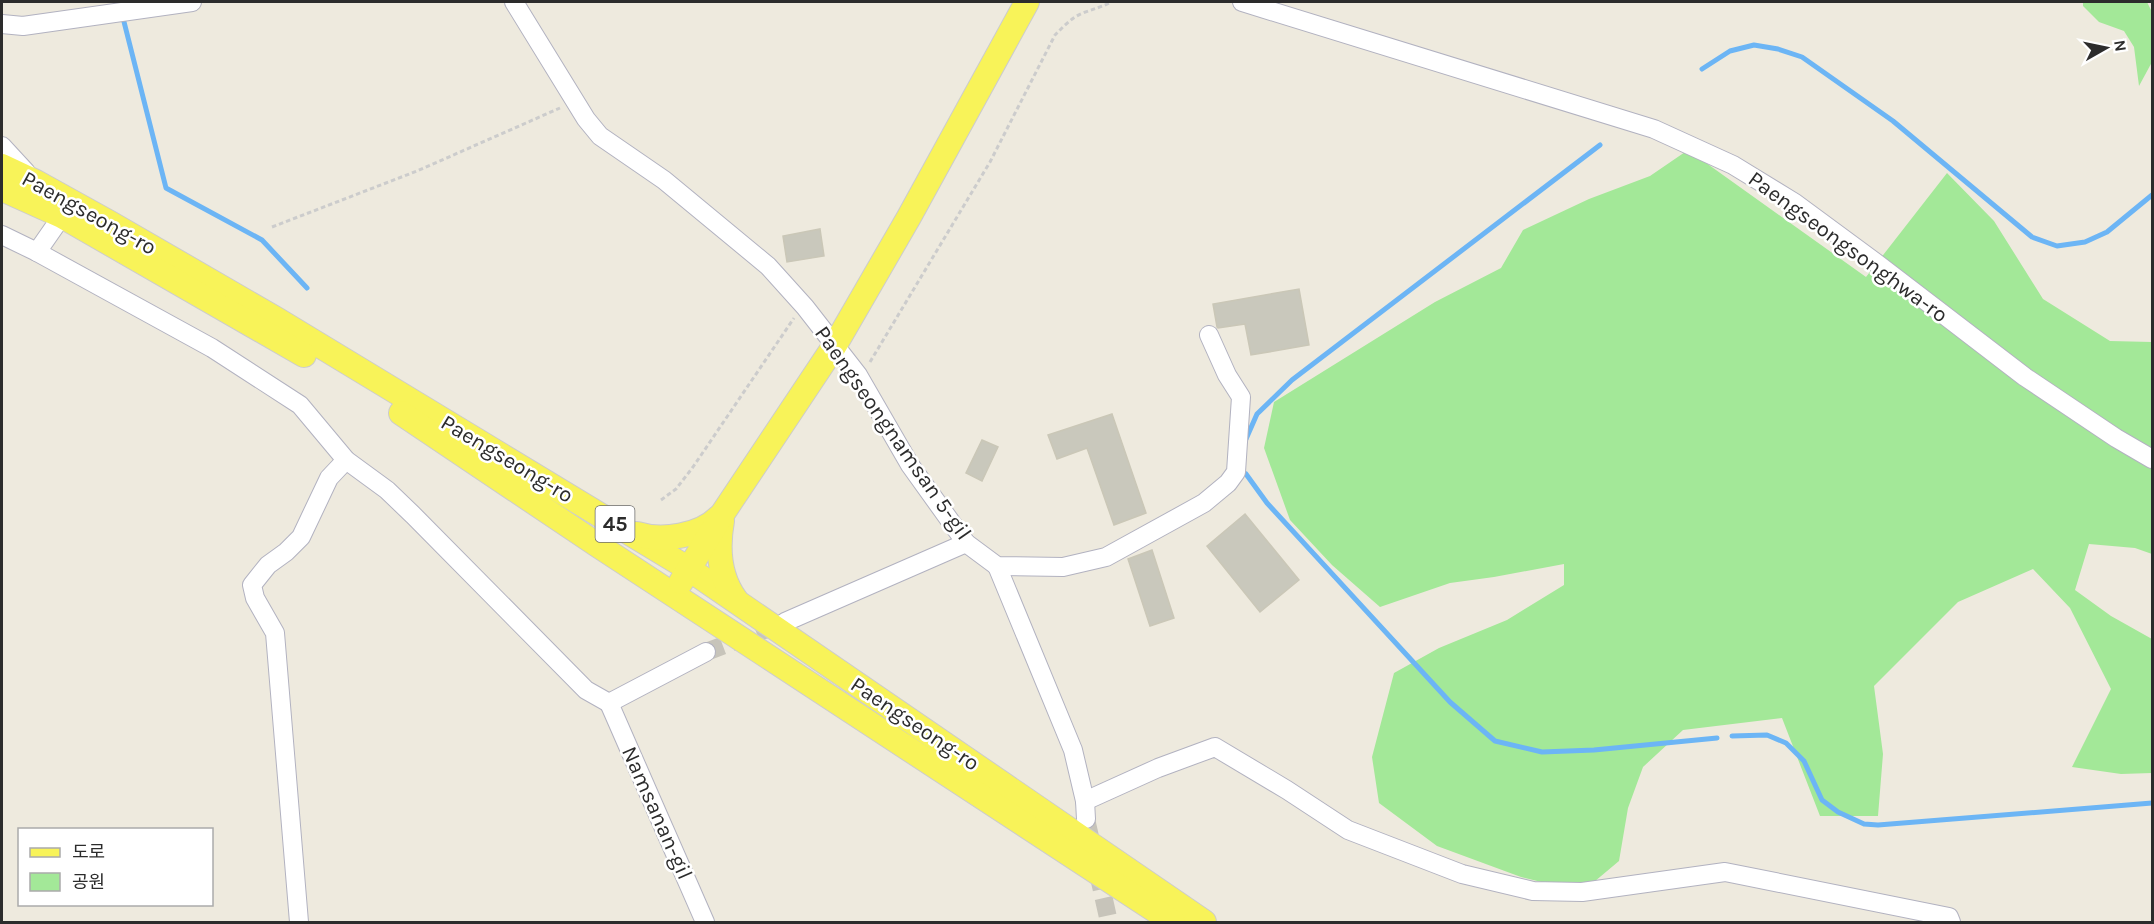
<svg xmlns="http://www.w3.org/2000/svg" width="2154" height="924" font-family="Karla,'Noto Sans KR',sans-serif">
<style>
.green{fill:#a3e898}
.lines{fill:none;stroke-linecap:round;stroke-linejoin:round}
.stream{stroke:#6cb5f5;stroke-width:5}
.building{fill:#c9c8bc;stroke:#cac7b7;stroke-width:1.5}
.minor-tunnel{stroke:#c7c4ba;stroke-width:18;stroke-dasharray:18 9;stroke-linecap:butt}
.minor-casing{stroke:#b2b2c0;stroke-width:20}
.major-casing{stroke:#ccc;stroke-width:26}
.path{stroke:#ccc;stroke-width:3;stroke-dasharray:4.5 3;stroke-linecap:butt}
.minor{stroke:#fff;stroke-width:18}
.major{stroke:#f8f359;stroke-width:24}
.labels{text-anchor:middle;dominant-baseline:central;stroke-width:5;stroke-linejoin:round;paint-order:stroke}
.shield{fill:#fff;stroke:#6b6b6b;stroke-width:1.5}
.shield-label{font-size:21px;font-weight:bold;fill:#2c2c2c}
.street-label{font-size:22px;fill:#2c2c2c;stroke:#fff}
</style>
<rect width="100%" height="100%" fill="#eeeade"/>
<g class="green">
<path d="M2083,2H2147L2152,12V62L2139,86L2134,47L2124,31L2099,22L2083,6Z"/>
<path d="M1688,150L1866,277L1947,173L1994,221L2043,299L2110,341L2152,342V554L2135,548L2089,544L2075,590L2111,616L2152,639V773L2121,774L2072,767L2111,689L2070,608L2033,569L1958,602L1874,686L1883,754L1878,816H1820L1782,718L1683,730L1643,767L1628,808L1619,861L1582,892L1521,877L1437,846L1379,803L1372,757L1394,673L1439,648L1507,620L1564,585V564L1494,577L1450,583L1380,607L1332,565L1290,520L1264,448L1274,402L1435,302L1501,268L1523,230L1589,199L1650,176Z"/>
</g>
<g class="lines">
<g class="stream">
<path d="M119,2L166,188L262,240L307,288"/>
<path d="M1702,69L1730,51L1754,45L1778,49L1802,57L1893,121L2032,237L2057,246L2085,242L2107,232L2152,195"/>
<path d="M1246,439L1257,414L1292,380L1600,145"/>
<path d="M1246,474L1267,503L1450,702L1495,741L1542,752L1594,750L1717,738"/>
<path d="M1732,736L1767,735L1786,743L1804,761L1822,800L1838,812L1864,824L1878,825L2152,803"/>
</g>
</g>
<g class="building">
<path d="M820,229L824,256L787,262L783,236Z"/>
<path d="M1299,289L1309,345L1251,355L1245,324L1218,328L1217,327L1213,304Z"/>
<path d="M1112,414L1146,513L1114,525L1087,448L1057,459L1048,435Z"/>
<path d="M982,440L998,447L982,481L966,473Z"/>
<path d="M1245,514L1299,580L1260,612L1207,546Z"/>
<path d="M1152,550L1174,618L1150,626L1128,559Z"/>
</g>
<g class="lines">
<g class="minor-tunnel">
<path d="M706,652L780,624"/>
<path d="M1086,819L1109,922"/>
</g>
<g class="minor-casing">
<g id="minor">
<path d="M514,2L586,119L600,136L664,180L768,266L805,307L858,375L910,465L966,543L997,566L1063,567L1106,557L1204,503L1228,483L1236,472L1241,397L1227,375L1209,335"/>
<path d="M1242,2L1654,129L1733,165L1795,203L1875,262L2025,377L2116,438L2152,459"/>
<path d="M2,24L23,26L192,2"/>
<path d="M2,146L26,172"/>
<path d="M2,235L37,252L212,348L300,405L346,460L387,490L413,515L586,690L609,703"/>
<path d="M37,252L62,216"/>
<path d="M997,566L1073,750L1085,801L1086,819"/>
<path d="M785,622L966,543"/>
<path d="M609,703L705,922"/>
<path d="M609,703L706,652"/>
<path d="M1085,801L1158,768L1215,747L1287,790L1348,830L1462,874L1533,891L1582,892L1725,872L1949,917L1951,922"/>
<path d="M299,922L275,633L255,598L252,585L268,565L286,552L301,537L329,478L346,460"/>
</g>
</g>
<g class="major-casing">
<g id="major">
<path d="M2,166L36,182L110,223L276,319L689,569L1204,922"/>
<path d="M2,189L62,216L304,355"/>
<path d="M401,413L599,546L1173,922"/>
<path d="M722,521C717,549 719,577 736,600"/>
<path d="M637,534C662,542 700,536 719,517"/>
<path d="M681,582L723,513L835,345L909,217L1027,2"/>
</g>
</g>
<g class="path">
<path d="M272,227L417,171L560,108"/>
<path d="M870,362L990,162L1055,35C1063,27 1072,17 1083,13C1093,9 1102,7 1111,2"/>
<path d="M661,500L676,489L693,467L794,318"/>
</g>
<use href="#minor" class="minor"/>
<use href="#major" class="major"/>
</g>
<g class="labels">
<rect class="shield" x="595.5" y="506" width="39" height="36" rx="4.5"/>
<g class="shield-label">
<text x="615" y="524">45</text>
</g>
<g class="street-label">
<text transform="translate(89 213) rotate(29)">Paengseong-ro</text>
<text transform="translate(1848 247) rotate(36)">Paengseongsonghwa-ro</text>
<text transform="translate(893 433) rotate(55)">Paengseongnamsan 5-gil</text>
<text transform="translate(507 459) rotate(31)">Paengseong-ro</text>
<text transform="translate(915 724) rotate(34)">Paengseong-ro</text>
<text transform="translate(657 813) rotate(66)">Namsanan-gil</text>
</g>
</g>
<rect width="2154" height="924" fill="none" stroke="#2c2c2c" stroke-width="6"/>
<rect x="18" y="828" width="195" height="78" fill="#ffffff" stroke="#ababab" stroke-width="1.5"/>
<rect x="30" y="848" width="30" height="9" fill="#f8f359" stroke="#ababab" stroke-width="1.5"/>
<text x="72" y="858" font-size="18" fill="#2c2c2c">도로</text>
<rect x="30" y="873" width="30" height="18" fill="#a3e898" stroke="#ababab" stroke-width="1.5"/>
<text x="72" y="888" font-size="18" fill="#2c2c2c">공원</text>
<g transform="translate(2106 48) rotate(81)" stroke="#ffffff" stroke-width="4.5" paint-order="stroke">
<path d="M0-4.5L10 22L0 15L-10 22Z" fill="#2c2c2c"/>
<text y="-9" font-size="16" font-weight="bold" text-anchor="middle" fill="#2c2c2c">N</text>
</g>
</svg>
